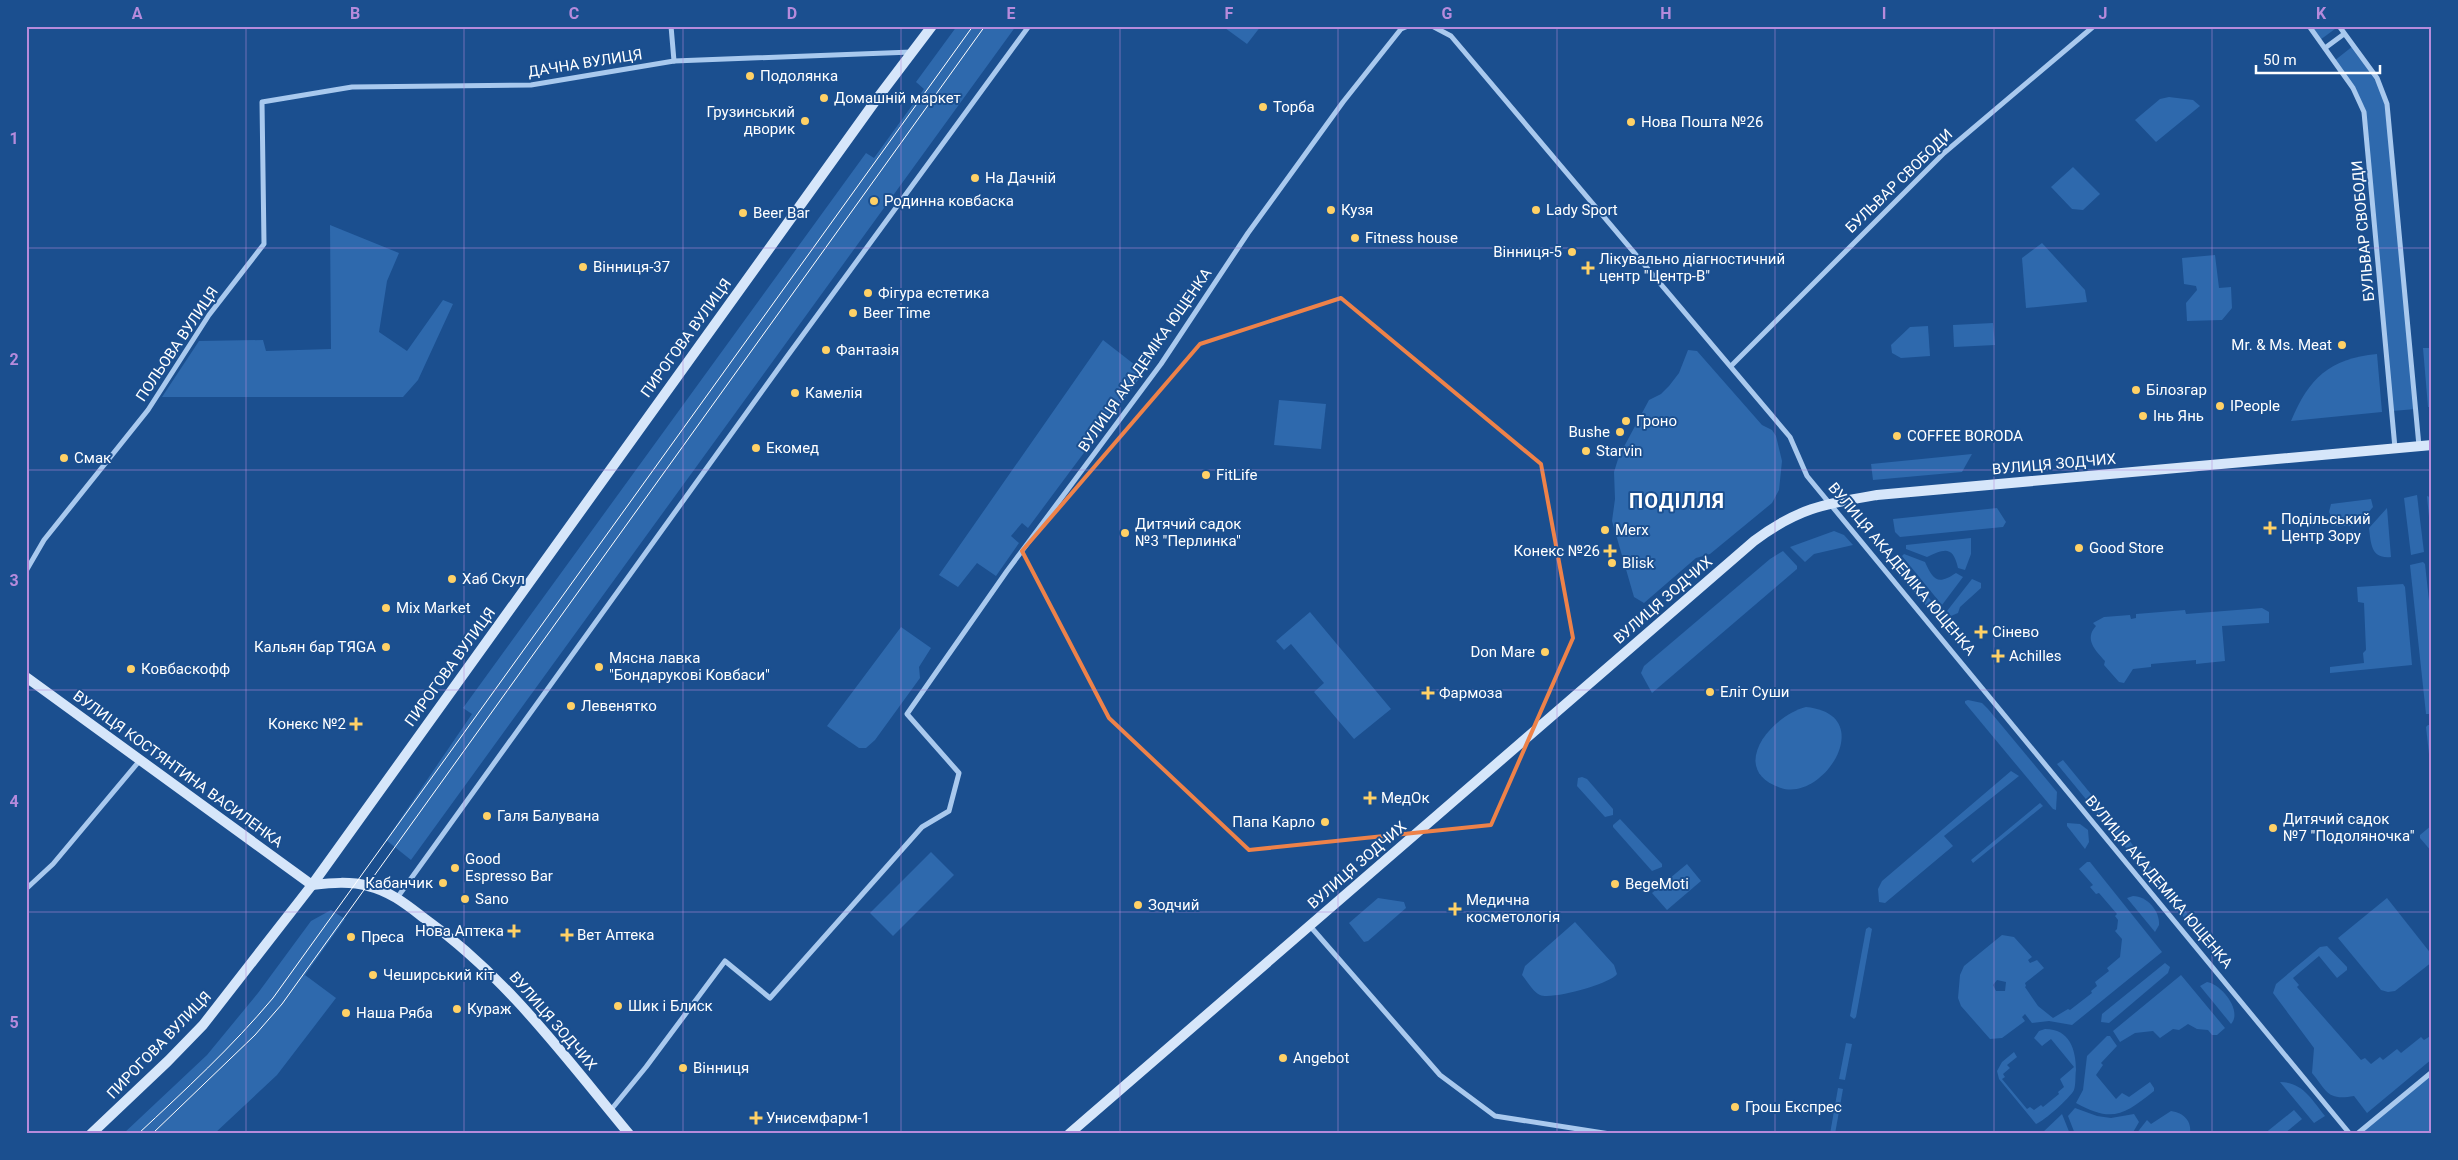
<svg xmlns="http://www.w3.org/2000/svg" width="2458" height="1160" font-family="Roboto,sans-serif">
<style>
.green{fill:#2e69ad;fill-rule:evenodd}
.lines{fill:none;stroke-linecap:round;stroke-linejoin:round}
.street{stroke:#a9c9ee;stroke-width:5}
.secondary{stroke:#d6e6fa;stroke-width:10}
.tram{stroke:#fff;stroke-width:1}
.marked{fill:none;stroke:#ee8249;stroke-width:4;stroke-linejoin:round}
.grid{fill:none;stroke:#b68bdc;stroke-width:1;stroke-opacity:0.55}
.poi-dot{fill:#ffd166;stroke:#1b4f8f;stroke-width:2}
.labels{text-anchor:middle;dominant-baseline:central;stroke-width:4;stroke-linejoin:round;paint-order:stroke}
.street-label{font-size:15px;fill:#fff;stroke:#1b4f8f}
.poi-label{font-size:15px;fill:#fff;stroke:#1b4f8f;text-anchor:start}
.district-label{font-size:20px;font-weight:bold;letter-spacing:1px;fill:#fff;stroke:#1b4f8f}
.neatline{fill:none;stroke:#b68bdc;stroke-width:2}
.grid-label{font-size:16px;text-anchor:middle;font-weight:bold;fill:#b68bdc}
</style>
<rect width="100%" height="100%" fill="#1b4f8f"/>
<g class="green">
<path d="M957,26H1016L411,860L386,840L472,714L463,708L866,153L874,158L924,89L916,82Z"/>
<path d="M1226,26H1261L1247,44L1225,28Z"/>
<path d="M2309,26H2339L2320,40Z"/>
<path d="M2353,46L2384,94L2416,409L2392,411L2369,166L2360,101L2334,61Z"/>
<path d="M2169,97L2193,100L2200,106L2156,142L2135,120L2160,99Z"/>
<path d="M2073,167L2100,194L2083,210L2072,209L2051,187Z"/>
<path d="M330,225L399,253L387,281L379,332L407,351L443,300L453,304L418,380L403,397H162L199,341L263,340L266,351L331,349Z"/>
<path d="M2042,243L2085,290L2087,302L2026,308L2022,258Z"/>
<path d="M2215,255L2219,288L2231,287L2232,308L2222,320L2187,321L2186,303L2197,290L2196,286L2184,284L2182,258Z"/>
<path d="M1993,323L1995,345L1954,347L1953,325Z"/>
<path d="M1928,326L1930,356L1901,358L1892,353L1891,345L1910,327Z"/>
<path d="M1103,340L1144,372L1028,528L1022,523L1011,536L1019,543L996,576L977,563L958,587L939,575Z"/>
<path d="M2423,348H2432V407H2428Z"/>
<path d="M1688,350L1697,351L1762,425L1772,430L1776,436L1782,461L1779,490L1772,503L1710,554L1696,558L1644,603L1634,597L1612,521L1615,499L1614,472L1619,456L1649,400L1661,394L1669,386L1679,373Z"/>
<path d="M2377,354L2382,412L2291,421C2309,378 2329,359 2377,354Z"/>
<path d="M1279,400L1326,404L1321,449L1274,445Z"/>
<path d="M1972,454L1962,472L1873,480L1871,464Z"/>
<path d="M2417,495L2424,552L2411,555L2404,498Z"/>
<path d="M2427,496L2432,498V549Z"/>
<path d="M2371,499L2373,507L2357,526H2336L2329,512L2331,504Z"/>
<path d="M1997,508L2006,522L2003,527L1900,537L1895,532L1893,519Z"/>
<path d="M2387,508L2391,557C2371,559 2371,544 2369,528Z"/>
<path d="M1834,531L1844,535L1853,545L1814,554L1805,562L1790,547Z"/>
<path d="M1971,538V554L1965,570L1958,568C1953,545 1944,549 1927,557L1906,549V545Z"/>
<path d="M1783,551L1797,566V569L1652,693L1641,673L1644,666L1770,559Z"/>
<path d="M1904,554L1925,562C1933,579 1937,586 1956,573L1963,577L1942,605L1902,556Z"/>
<path d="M1897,559L1948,621L1943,626L1891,564Z"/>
<path d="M2423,562L2425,564L2432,628V714H2426L2410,565Z"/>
<path d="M1972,579L1981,583V588L1960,607L1958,613L1951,616L1947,611Z"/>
<path d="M2403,584L2405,587L2412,665L2330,673V667L2364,663L2363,653L2366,650L2364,603L2358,602L2357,587Z"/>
<path d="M2262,608L2269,612V623L2222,626L2225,661L2196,664V660L2151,664V667L2133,669L2124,683L2119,682L2104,665L2105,661C2095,650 2084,639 2096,626L2093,623L2104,617L2130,615L2131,619L2136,618V614L2185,610L2186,614Z"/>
<path d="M1310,612L1391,709L1354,739L1314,692L1324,683L1291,644L1284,650L1276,641Z"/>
<path d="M901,627L931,648L919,667L920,678L875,740L866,748H859L827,726Z"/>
<path d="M1968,700L1982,703L1988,709L2057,792L2056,810L2053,809L1965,703V701Z"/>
<path d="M1806,707C1879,714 1824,802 1781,788C1727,770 1770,716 1806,707Z"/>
<path d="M2428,725H2432V781L2426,727Z"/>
<path d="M2063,760L2169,889L2164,894L2057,764Z"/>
<path d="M2011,771L2019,776L1944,836L1953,846L1885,903L1879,902L1878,889L1882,881Z"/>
<path d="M1582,777L1587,779L1613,809V815L1605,817L1577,786L1578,778Z"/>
<path d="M2040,803L2043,806L1973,863L1971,860Z"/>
<path d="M1620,819L1662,864V867L1652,871L1613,827V825Z"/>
<path d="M2067,823L2080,824L2088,830L2089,842L2085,849L2067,826Z"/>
<path d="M2432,825V852L2420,838V835Z"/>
<path d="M931,852L954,875L893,936L870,913Z"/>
<path d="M2087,862H2090L2162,952L2072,1025L2049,1021L2032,1023L2025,1014L2022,1017L2025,1021L2002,1038L1990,1039L1961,1006L1958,998L1960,975L1964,966L2002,935L2014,937L2032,957L2028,960L2030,963L2037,960L2044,968L2025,983L2026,986L2025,987L2038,1006L2053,1018L2068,1009L2070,1010L2092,993L2091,991L2097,986L2095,982L2109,971L2107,968L2120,957L2122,939L2115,931L2117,929L2118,920L2115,916L2117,914L2099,893L2096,894L2090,887L2093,885L2079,869ZM1997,980L2006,982L2005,991H1996L1993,985Z"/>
<path d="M1687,864L1701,881L1667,910L1652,893Z"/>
<path d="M2133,896C2147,896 2160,911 2159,925L2155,932L2127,898Z"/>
<path d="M2173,897L2223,954V957L2219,959L2169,900Z"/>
<path d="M1378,898L1404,902L1406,908L1368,941L1364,942L1349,923Z"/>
<path d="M2387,898L2432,955V962L2395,991L2388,992L2381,990L2338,938Z"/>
<path d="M331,910L345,919L305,975L336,998L277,1075L214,1134H123L207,1055L258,993L311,921Z"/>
<path d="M1575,922L1614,965L1617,974C1610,984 1552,1000 1540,995C1533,992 1527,981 1522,975L1525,966Z"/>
<path d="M1869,927L1872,929L1856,1017L1854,1019L1850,1016L1866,929Z"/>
<path d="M2327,946L2347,967V970L2337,978L2319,956L2293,978L2299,985L2297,987L2361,1060L2365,1058L2371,1064L2380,1057L2383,1060L2397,1049L2401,1053L2421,1037L2424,1040L2432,1035V1059L2367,1113L2354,1096C2327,1101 2327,1091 2312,1073L2314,1048L2273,993L2276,984L2320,947Z"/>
<path d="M2165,963L2170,967L2168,973L2109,1023L2101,1022L2102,1014Z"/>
<path d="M2181,975L2225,1028L2217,1035H2212L2208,1030L2197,1029L2188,1024L2179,1030L2173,1029L2160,1038L2153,1031L2135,1033L2120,1042L2113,1031Z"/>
<path d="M2207,982C2221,984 2243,1011 2231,1024L2200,986Z"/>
<path d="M2045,1029C2070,1029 2076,1050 2076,1070C2075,1077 2076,1084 2074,1090C2070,1098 2044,1121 2036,1124L1999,1079L1997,1071L2002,1062L2014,1052L2017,1057L2007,1065L2010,1068L2003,1074L2005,1077L2002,1079L2027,1109L2030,1107L2034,1110L2041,1105L2043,1107L2059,1094L2058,1092L2064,1087L2060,1079L2074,1067L2051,1039L2042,1046L2034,1038L2039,1031Z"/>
<path d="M2107,1036H2110L2117,1046L2101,1063L2103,1065L2096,1075L2116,1099L2122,1093L2129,1097L2150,1082L2154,1088V1091C2124,1115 2112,1123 2076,1103L2083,1090L2087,1056Z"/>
<path d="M1846,1043L1852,1044L1845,1080L1839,1079Z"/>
<path d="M2432,1072V1134H2357Z"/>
<path d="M2280,1082C2303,1082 2312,1100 2325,1116L2314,1123Z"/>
<path d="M1838,1088L1843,1089L1835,1134H1830Z"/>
<path d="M2075,1108L2097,1116L2111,1118L2134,1114L2139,1122L2132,1134H2075L2068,1116Z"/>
<path d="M2294,1110L2302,1119L2284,1134H2264Z"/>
<path d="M2171,1111C2184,1113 2192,1121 2190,1134H2136L2147,1120L2151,1124Z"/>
<path d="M2062,1114L2070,1134H2041Z"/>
</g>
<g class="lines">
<g class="street">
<path d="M671,26L674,61"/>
<path d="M1432,26L1451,36L1790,437L1807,476L2350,1134"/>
<path d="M2309,26L2353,88L2364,112L2395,448"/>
<path d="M2339,26L2377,78L2387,104L2419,446"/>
<path d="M2325,48L2344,34"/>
<path d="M1732,365L1944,153L2094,26"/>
<path d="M26,571L44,540L148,410L209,315L264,244L262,102L352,87L531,85L674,61L912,52"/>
<path d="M26,889L53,864L141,759"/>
<path d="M397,898L786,358L1029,26"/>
<path d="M1310,926L1440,1075L1495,1116L1610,1134"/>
<path d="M610,1111L646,1067L725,961L770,998L922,827L949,811L959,773L907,714L1007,571L1161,364L1248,233L1343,102L1401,29L1408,26"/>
<path d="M2357,1134L2432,1072"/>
</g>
<g class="secondary">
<path d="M26,677L312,885"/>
<path d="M312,885C331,883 350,881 368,886C390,891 407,905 424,918C506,976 565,1057 629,1134"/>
<path d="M91,1134L168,1061L203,1025L312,885L876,100L932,26"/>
<path d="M1069,1134L1754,541C1798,508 1824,504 1877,495L2432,445"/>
</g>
<g class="tram">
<path d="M138,1134C185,1090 232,1047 273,998L973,26"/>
<path d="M152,1134L255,1035L282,1004L985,26"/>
</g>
</g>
<path class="marked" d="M1341,298L1541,464L1573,638L1491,825L1249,850L1109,718L1022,551L1200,344Z"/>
<path class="grid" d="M246,26V1134M464,26V1134M683,26V1134M901,26V1134M1120,26V1134M1338,26V1134M1557,26V1134M1775,26V1134M1994,26V1134M2212,26V1134M26,248H2432M26,470H2432M26,690H2432M26,912H2432"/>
<g class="poi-dot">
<circle cx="750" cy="76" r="5"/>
<circle cx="824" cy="98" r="5"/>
<circle cx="1263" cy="107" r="5"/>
<circle cx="805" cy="121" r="5"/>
<circle cx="1631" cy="122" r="5"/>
<circle cx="975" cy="178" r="5"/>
<circle cx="874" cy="201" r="5"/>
<circle cx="1331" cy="210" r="5"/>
<circle cx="1536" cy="210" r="5"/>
<circle cx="743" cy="213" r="5"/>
<circle cx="1355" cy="238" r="5"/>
<circle cx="1572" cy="252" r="5"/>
<circle cx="583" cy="267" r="5"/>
<path d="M1585.5 260.5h5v5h5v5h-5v5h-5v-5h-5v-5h5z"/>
<circle cx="868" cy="293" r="5"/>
<circle cx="853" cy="313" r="5"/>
<circle cx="2342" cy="345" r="5"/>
<circle cx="826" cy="350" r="5"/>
<circle cx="2136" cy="390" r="5"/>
<circle cx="795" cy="393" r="5"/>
<circle cx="2220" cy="406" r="5"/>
<circle cx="2143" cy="416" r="5"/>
<circle cx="1626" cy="421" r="5"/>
<circle cx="1620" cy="432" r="5"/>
<circle cx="1897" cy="436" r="5"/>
<circle cx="756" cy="448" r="5"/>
<circle cx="1586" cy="451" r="5"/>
<circle cx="64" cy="458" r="5"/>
<circle cx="1206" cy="475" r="5"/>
<path d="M2267.5 520.5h5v5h5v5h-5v5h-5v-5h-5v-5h5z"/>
<circle cx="1605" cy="530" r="5"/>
<circle cx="1125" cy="533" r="5"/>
<circle cx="2079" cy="548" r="5"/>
<path d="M1607.5 543.5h5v5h5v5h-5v5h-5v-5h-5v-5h5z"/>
<circle cx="1612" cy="563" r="5"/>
<circle cx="452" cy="579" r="5"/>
<circle cx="386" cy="608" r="5"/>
<path d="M1978.5 624.5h5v5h5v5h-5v5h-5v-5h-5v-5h5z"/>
<circle cx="386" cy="647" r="5"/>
<circle cx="1545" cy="652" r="5"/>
<path d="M1995.5 648.5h5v5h5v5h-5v5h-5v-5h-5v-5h5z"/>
<circle cx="599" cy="667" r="5"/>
<circle cx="131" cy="669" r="5"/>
<circle cx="1710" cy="692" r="5"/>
<path d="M1425.5 685.5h5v5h5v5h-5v5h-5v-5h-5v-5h5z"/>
<circle cx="571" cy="706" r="5"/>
<path d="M353.5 716.5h5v5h5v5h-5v5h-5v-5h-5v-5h5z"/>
<path d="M1367.5 790.5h5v5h5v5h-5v5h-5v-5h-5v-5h5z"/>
<circle cx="487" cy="816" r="5"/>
<circle cx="1325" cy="822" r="5"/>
<circle cx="2273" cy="828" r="5"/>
<circle cx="455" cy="868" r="5"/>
<circle cx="443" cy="883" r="5"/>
<circle cx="1615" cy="884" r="5"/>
<circle cx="465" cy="899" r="5"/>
<circle cx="1138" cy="905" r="5"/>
<path d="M1452.5 901.5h5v5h5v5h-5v5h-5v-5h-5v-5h5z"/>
<path d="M511.5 923.5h5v5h5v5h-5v5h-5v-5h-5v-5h5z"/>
<path d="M564.5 927.5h5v5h5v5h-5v5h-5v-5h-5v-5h5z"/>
<circle cx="351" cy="937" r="5"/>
<circle cx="373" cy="975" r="5"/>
<circle cx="618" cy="1006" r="5"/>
<circle cx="457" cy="1009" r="5"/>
<circle cx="346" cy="1013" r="5"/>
<circle cx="1283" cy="1058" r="5"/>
<circle cx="683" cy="1068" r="5"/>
<circle cx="1735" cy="1107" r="5"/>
<path d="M753.5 1110.5h5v5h5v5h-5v5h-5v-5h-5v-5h5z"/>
</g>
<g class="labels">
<g class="street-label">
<text transform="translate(585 63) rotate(-9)">ДАЧНА ВУЛИЦЯ</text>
<text transform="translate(1899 181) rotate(-44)">БУЛЬВАР СВОБОДИ</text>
<text transform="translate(2363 231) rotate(-95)">БУЛЬВАР СВОБОДИ</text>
<text transform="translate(686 338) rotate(-54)">ПИРОГОВА ВУЛИЦЯ</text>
<text transform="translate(177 344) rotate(-56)">ПОЛЬОВА ВУЛИЦЯ</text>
<text transform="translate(1145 360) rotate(-55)">ВУЛИЦЯ АКАДЕМІКА ЮЩЕНКА</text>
<text transform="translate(2054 464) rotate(-5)">ВУЛИЦЯ ЗОДЧИХ</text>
<text transform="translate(1902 569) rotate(50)">ВУЛИЦЯ АКАДЕМІКА ЮЩЕНКА</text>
<text transform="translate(1663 600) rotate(-41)">ВУЛИЦЯ ЗОДЧИХ</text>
<text transform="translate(450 667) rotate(-54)">ПИРОГОВА ВУЛИЦЯ</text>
<text transform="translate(178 769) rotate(36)">ВУЛИЦЯ КОСТЯНТИНА ВАСИЛЕНКА</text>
<text transform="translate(1357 865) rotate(-41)">ВУЛИЦЯ ЗОДЧИХ</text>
<text transform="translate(2159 882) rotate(50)">ВУЛИЦЯ АКАДЕМІКА ЮЩЕНКА</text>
<text transform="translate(553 1021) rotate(49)">ВУЛИЦЯ ЗОДЧИХ</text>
<text transform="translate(159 1045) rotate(-46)">ПИРОГОВА ВУЛИЦЯ</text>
</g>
<g class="poi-label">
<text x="760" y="76">Подолянка</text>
<text x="834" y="98">Домашній маркет</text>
<text x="1273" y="107">Торба</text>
<text x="795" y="112" text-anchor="end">Грузинський<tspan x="795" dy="17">дворик</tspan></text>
<text x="1641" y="122">Нова Пошта №26</text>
<text x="985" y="178">На Дачній</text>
<text x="884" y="201">Родинна ковбаска</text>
<text x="1341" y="210">Кузя</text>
<text x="1546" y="210">Lady Sport</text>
<text x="753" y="213">Beer Bar</text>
<text x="1365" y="238">Fitness house</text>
<text x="1562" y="252" text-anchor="end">Вінниця-5</text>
<text x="1599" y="259">Лікувально діагностичний<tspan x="1599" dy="17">центр "Центр-В"</tspan></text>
<text x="593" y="267">Вінниця-37</text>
<text x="878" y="293">Фігура естетика</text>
<text x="863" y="313">Beer Time</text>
<text x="2332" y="345" text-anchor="end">Mr. &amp; Ms. Meat</text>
<text x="836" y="350">Фантазія</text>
<text x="2146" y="390">Білозгар</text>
<text x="805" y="393">Камелія</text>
<text x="2230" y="406">IPeople</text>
<text x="2153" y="416">Інь Янь</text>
<text x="1636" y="421">Гроно</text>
<text x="1610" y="432" text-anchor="end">Bushe</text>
<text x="1907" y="436">COFFEE BORODA</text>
<text x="766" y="448">Екомед</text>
<text x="1596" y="451">Starvin</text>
<text x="74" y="458">Смак</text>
<text x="1216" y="475">FitLife</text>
<text x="2281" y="519">Подільський<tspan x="2281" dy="17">Центр Зору</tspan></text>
<text x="1135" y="524">Дитячий садок<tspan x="1135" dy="17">№3 "Перлинка"</tspan></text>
<text x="1615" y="530">Merx</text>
<text x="2089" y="548">Good Store</text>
<text x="1600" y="551" text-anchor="end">Конекс №26</text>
<text x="1622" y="563">Blisk</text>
<text x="462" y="579">Хаб Скул</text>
<text x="396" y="608">Mix Market</text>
<text x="1992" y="632">Сінево</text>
<text x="376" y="647" text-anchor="end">Кальян бар ТЯGA</text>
<text x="1535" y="652" text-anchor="end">Don Mare</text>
<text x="2009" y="656">Achilles</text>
<text x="609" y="658">Мясна лавка<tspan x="609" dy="17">"Бондарукові Ковбаси"</tspan></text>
<text x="141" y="669">Ковбаскофф</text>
<text x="1720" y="692">Еліт Суши</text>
<text x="1439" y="693">Фармоза</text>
<text x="581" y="706">Левенятко</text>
<text x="346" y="724" text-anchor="end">Конекс №2</text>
<text x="1381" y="798">МедОк</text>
<text x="497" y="816">Галя Балувана</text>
<text x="2283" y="819">Дитячий садок<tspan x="2283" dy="17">№7 "Подоляночка"</tspan></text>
<text x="1315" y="822" text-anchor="end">Папа Карло</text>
<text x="465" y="859">Good<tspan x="465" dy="17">Espresso Bar</tspan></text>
<text x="433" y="883" text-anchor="end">Кабанчик</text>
<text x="1625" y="884">BegeMoti</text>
<text x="475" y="899">Sano</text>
<text x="1466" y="900">Медична<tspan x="1466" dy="17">косметологія</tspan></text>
<text x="1148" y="905">Зодчий</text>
<text x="504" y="931" text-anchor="end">Нова Аптека</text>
<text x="577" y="935">Вет Аптека</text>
<text x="361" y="937">Преса</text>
<text x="383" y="975">Чеширський кіт</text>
<text x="628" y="1006">Шик і Блиск</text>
<text x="467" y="1009">Кураж</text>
<text x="356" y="1013">Наша Ряба</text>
<text x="1293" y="1058">Angebot</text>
<text x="693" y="1068">Вінниця</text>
<text x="1745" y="1107">Грош Експрес</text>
<text x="766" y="1118">Унисемфарм-1</text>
</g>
<g class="district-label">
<text x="1677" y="501">ПОДІЛЛЯ</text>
</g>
</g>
<rect width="2458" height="1160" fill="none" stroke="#1b4f8f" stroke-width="55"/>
<path d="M2256 65v8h124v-8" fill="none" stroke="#ffffff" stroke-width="2.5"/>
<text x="2263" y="65" font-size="15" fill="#ffffff" stroke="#1b4f8f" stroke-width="4" paint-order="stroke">50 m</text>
<rect x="28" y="28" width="2402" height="1104" class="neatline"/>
<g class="grid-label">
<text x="137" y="19">A</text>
<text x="355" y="19">B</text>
<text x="574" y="19">C</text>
<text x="792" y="19">D</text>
<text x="1011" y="19">E</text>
<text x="1229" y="19">F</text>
<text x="1447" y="19">G</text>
<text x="1666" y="19">H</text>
<text x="1884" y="19">I</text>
<text x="2103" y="19">J</text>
<text x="2321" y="19">K</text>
<text x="14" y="144">1</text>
<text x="14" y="365">2</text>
<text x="14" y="586">3</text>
<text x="14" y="807">4</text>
<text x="14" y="1028">5</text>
</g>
</svg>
